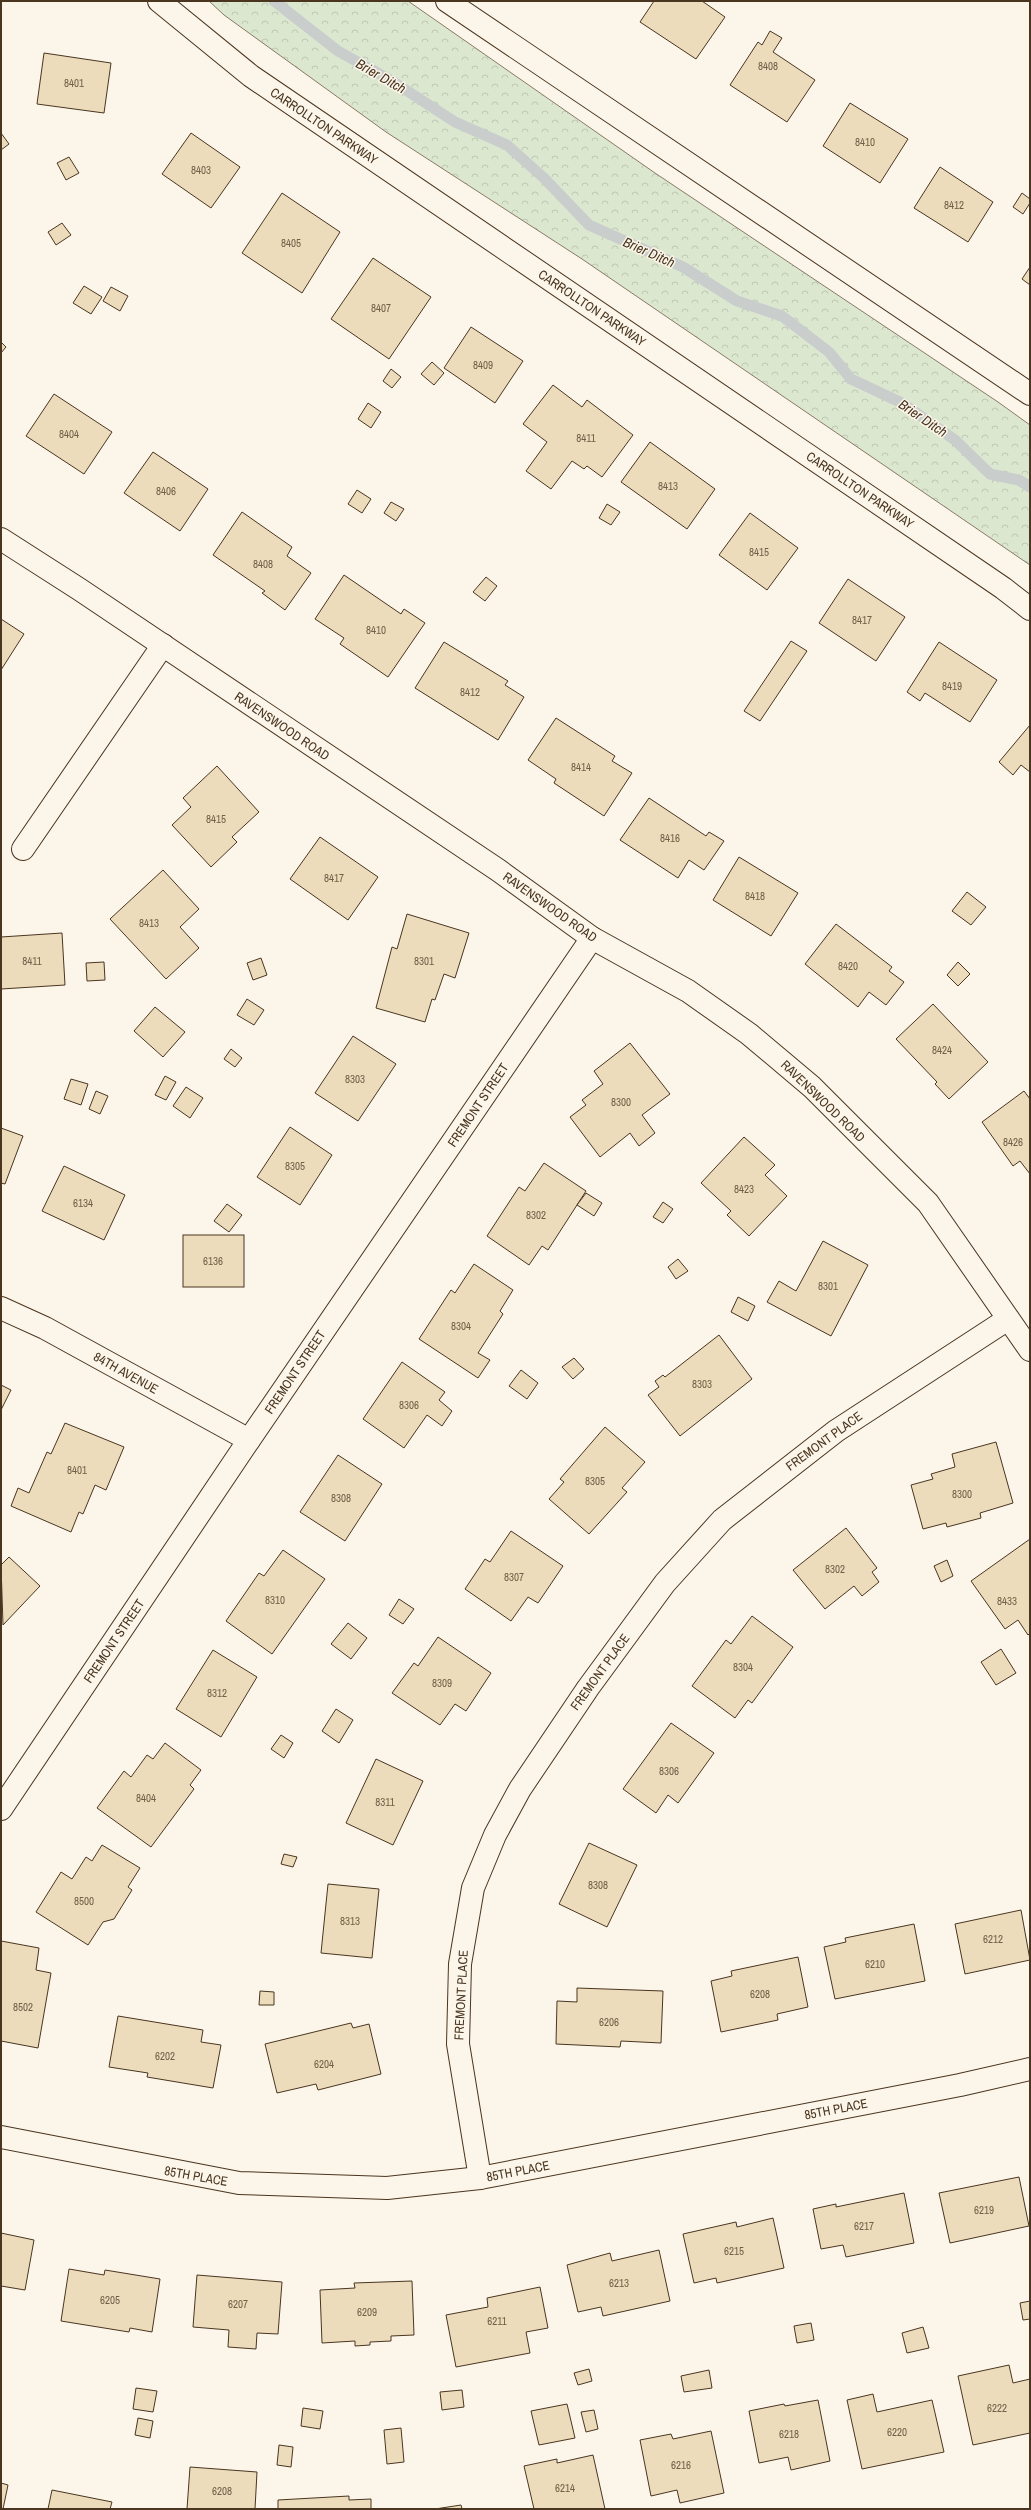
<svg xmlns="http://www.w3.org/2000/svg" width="1031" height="2510" font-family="'Archivo Narrow',sans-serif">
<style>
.forest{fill:url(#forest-crowns);stroke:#887966}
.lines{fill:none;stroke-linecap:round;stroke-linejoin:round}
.stream{stroke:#c9cecd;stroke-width:11}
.building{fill:#ecdcbc;stroke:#4a3520}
.minor-casing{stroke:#4a3520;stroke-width:24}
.minor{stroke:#fbf6e9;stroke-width:22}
.labels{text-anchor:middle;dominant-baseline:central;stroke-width:3;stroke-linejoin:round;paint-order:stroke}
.number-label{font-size:11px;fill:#725f47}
.street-label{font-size:13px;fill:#4a3520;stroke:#fbf6e9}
.water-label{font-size:14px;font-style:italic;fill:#4a3520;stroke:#fbf6e9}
</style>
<defs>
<pattern id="forest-crowns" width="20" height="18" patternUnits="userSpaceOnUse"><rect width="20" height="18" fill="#dce7d0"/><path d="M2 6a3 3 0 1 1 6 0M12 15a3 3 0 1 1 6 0" fill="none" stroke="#bec7b2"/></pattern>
</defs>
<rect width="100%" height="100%" fill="#fbf6e9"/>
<path class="forest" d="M209,1H408L655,173L998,402L1030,425V565L582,259L386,132L224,15Z"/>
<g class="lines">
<path class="stream" d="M274,1L338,51L392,81L455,122L507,145L544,178L589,225L683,267L737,301L782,316L829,352L851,379L902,403L955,440L990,474L1019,480L1030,487"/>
</g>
<g class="building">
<path d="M654,1H702L725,17L696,59L640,22Z"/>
<path d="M770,31L782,38L773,52L815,80L787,122L730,85L758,42L762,45Z"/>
<path d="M44,53L111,63L104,113L37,104Z"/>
<path d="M850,103L908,139L880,183L823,146Z"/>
<path d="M1,133L9,144L1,150Z"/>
<path d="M191,133L240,167L211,208L162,174Z"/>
<path d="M69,157L79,173L66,180L57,163Z"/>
<path d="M940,167L993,202L968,242L914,208Z"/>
<path d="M282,193L340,232L302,293L242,253Z"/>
<path d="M1022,193L1030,199V203L1023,214L1013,207Z"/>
<path d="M62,223L71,235L56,245L48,232Z"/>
<path d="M373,258L431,297L389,359L331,319Z"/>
<path d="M1030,267V285L1022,279Z"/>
<path d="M84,286L102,297L91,314L73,303Z"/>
<path d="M111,287L128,296L120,311L103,301Z"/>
<path d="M471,327L523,361L495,403L444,368Z"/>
<path d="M1,342L6,347L1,353Z"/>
<path d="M432,362L444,373L434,385L421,374Z"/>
<path d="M391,369L401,377L392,388L383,381Z"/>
<path d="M553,385L582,407L587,400L633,435L602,477L587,466L584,469L572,461L551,489L526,471L547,442L523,424Z"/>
<path d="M54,394L112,432L84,474L26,436Z"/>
<path d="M368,403L381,412L371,428L358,419Z"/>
<path d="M650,442L715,489L687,529L621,482Z"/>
<path d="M153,452L208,489L180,531L124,493Z"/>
<path d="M357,490L371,499L362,513L348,504Z"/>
<path d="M391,502L404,509L396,521L384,513Z"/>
<path d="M607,504L620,512L611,525L599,518Z"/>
<path d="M242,512L292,547L287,556L311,573L285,610L262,593L265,591L213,555Z"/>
<path d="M750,513L798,548L767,590L719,555Z"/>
<path d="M344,575L401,614L404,609L425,623L388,677L340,644L344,638L315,619Z"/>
<path d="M486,577L497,586L485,601L473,592Z"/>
<path d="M848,579L905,617L876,661L819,623Z"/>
<path d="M1,619L24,634L1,670Z"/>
<path d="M791,641L807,651L760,721L744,711Z"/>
<path d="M444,642L508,681L505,685L524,697L498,740L415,688Z"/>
<path d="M939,642L997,680L970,722L925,693L920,701L907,692Z"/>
<path d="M556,718L615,756L612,761L632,773L604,816L554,783L556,779L528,760Z"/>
<path d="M1030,725V772L1021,765L1013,775L999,762Z"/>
<path d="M217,766L259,812L232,837L237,842L211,867L172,825L191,807L183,798Z"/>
<path d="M649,798L706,836L709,832L724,841L704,870L689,860L678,878L620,840Z"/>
<path d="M320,837L378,877L348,920L290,879Z"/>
<path d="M739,857L798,893L771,936L713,900Z"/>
<path d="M163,870L199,909L180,927L199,948L166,979L110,919Z"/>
<path d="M967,892L986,907L971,925L952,911Z"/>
<path d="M407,914L469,933L455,978L444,974L435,1000L432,999L425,1022L376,1008L392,947L397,949Z"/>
<path d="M836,924L892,967L889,971L904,982L886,1005L869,992L858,1007L805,964Z"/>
<path d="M62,933L65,985L1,989V937Z"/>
<path d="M261,958L267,975L253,980L247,963Z"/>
<path d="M104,962L105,980L87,981L86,963Z"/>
<path d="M958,962L970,974L958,986L947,975Z"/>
<path d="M247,999L264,1010L254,1025L237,1015Z"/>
<path d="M933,1004L988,1062L949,1099L935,1084L937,1082L896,1039Z"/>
<path d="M155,1007L185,1032L163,1057L134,1031Z"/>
<path d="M353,1036L396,1064L358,1121L315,1093Z"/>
<path d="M630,1043L670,1094L642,1115L655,1133L639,1146L630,1133L600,1157L570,1117L586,1105L582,1100L603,1084L594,1071Z"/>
<path d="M231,1049L242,1058L235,1067L224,1059Z"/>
<path d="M165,1076L176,1082L166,1100L155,1095Z"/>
<path d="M71,1079L88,1084L81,1105L64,1099Z"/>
<path d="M186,1087L203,1098L190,1118L173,1106Z"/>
<path d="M96,1091L108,1096L100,1114L89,1109Z"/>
<path d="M1024,1091L1030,1099V1174L1020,1161L1013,1166L982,1122Z"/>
<path d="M290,1127L332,1155L300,1205L257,1177Z"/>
<path d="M1,1128L23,1136L5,1184L1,1183Z"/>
<path d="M744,1137L775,1165L765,1175L787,1196L749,1236L727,1215L731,1211L701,1183Z"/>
<path d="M544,1163L586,1191L548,1250L542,1246L529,1265L487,1236L519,1187L525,1191Z"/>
<path d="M64,1166L125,1195L104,1240L42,1211Z"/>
<path d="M586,1193L602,1203L594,1216L577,1205Z"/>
<path d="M663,1202L673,1209L663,1223L653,1217Z"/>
<path d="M227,1204L242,1215L229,1232L214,1221Z"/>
<rect x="183" y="1235" width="61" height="52"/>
<path d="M823,1241L868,1265L831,1336L767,1302L779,1281L796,1291Z"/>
<path d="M678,1259L688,1271L676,1279L668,1267Z"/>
<path d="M474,1264L513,1290L500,1311L503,1314L478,1353L490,1360L478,1378L419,1339L451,1290L455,1293Z"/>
<path d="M738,1297L755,1306L748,1321L731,1312Z"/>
<path d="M719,1335L752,1379L680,1436L648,1395L659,1387L655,1381L663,1375L665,1377Z"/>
<path d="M574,1358L584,1369L573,1379L562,1367Z"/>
<path d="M402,1362L445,1392L439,1400L452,1411L442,1426L427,1415L404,1448L363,1419Z"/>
<path d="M521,1370L538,1383L527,1399L509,1386Z"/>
<path d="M1,1385L11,1390L1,1410Z"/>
<path d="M65,1423L124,1447L106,1490L95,1485L83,1514L79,1512L71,1532L11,1506L18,1488L29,1493L47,1452L51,1454Z"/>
<path d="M605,1427L645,1462L622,1488L627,1492L589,1534L549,1499L564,1482L560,1479Z"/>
<path d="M996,1442L1013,1503L980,1513L981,1518L947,1527L946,1523L923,1529L911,1485L933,1479L931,1474L955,1467L952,1454Z"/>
<path d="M338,1455L382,1484L345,1541L300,1512Z"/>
<path d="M846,1528L877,1568L872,1572L879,1582L862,1596L854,1586L825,1609L793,1570Z"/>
<path d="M511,1531L563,1566L538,1603L528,1597L511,1621L465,1589L485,1559L490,1562Z"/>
<path d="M1030,1539V1633L1028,1635L1018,1620L1005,1629L971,1581Z"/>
<path d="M283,1550L325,1579L272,1654L226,1621L259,1573L264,1576Z"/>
<path d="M9,1557L40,1586L3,1625L1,1565Z"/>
<path d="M947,1560L953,1576L941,1582L934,1566Z"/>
<path d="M399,1599L414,1609L403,1624L389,1615Z"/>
<path d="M752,1616L793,1647L752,1703L748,1700L735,1718L692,1686L726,1640L731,1644Z"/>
<path d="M348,1623L367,1638L351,1659L331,1644Z"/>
<path d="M438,1637L491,1673L466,1711L455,1704L440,1725L392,1693L414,1663L418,1666Z"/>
<path d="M1001,1649L1016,1673L996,1685L981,1662Z"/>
<path d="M213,1650L257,1677L221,1737L176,1709Z"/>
<path d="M336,1709L353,1720L339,1743L322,1731Z"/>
<path d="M671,1723L714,1753L678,1803L668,1795L656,1813L623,1789Z"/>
<path d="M281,1735L293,1743L284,1758L271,1749Z"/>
<path d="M165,1743L201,1770L190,1785L194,1789L151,1847L97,1808L124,1771L131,1777L147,1755L153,1759Z"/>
<path d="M376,1759L423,1781L393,1845L346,1823Z"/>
<path d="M589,1843L637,1865L607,1927L559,1904Z"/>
<path d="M102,1845L140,1868L128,1887L132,1890L114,1919L103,1922L88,1945L36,1912L61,1872L72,1879L86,1857L92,1861Z"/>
<path d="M284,1854L297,1857L293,1867L281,1864Z"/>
<path d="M328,1884L379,1889L372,1958L321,1953Z"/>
<path d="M1021,1910L1030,1960L965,1974L955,1924Z"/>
<path d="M914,1924L925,1981L835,1999L824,1947L846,1942L845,1938Z"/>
<path d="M1,1941L39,1948L36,1970L51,1973L38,2048L1,2041Z"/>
<path d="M798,1957L808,2007L777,2014L778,2020L721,2032L711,1981L732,1976L731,1971Z"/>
<path d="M577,1988L663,1991L661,2043L621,2041L620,2047L556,2044L557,2001L577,2002Z"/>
<path d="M260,1991L274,1992V2005H259Z"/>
<path d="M118,2016L203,2030L201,2042L221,2045L213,2088L147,2077L148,2073L109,2067Z"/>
<path d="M351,2023L353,2028L369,2024L381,2074L318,2090L316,2084L277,2093L265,2044Z"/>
<path d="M1019,2177L1029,2226L950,2243L939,2193Z"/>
<path d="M904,2193L914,2243L846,2257L843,2245L821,2249L813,2209L836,2204V2207Z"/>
<path d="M773,2218L784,2268L717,2283L716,2278L694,2283L683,2234L736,2222L737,2227Z"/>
<path d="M1,2233L34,2240L25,2290L1,2286Z"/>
<path d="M659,2250L670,2301L603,2316L601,2307L578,2312L567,2265L610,2253L612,2261Z"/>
<path d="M69,2269L104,2275L105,2270L160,2279L152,2332L130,2328L129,2332L61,2321Z"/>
<path d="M197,2275L282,2282L278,2334L257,2333L256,2349L228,2347L229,2330L193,2327Z"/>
<path d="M412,2281L414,2335L391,2336V2341L370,2342V2345L355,2346V2341L322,2343L320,2290L355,2288L354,2283Z"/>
<path d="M540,2287L548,2328L526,2332L530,2353L456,2367L446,2315L488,2307L487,2298Z"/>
<path d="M1030,2301V2319L1023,2320L1020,2303Z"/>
<path d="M811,2323L814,2340L797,2343L794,2326Z"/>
<path d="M923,2327L929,2348L907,2353L902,2333Z"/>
<path d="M1009,2365L1013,2383L1030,2379V2433L973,2445L958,2376Z"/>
<path d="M589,2369L592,2381L578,2385L574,2373Z"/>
<path d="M709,2370L712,2388L684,2392L681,2376Z"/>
<path d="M136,2388L157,2391L153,2412L133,2409Z"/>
<path d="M462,2390L464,2407L442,2410L440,2392Z"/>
<path d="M873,2394L877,2412L932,2400L944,2452L862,2469L847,2400Z"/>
<path d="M818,2400L830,2461L791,2470L788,2457L759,2463L749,2411L784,2404L785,2406Z"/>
<path d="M567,2404L575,2438L539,2445L531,2411Z"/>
<path d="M303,2408L323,2411L320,2429L301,2426Z"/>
<path d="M594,2410L598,2429L586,2432L581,2412Z"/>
<path d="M138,2418L153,2421L150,2438L135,2435Z"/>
<path d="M401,2428L404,2462L387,2464L384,2430Z"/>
<path d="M711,2431L724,2493L680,2503L677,2490L651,2496L640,2440L671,2434L673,2439Z"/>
<path d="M279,2445L293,2447L291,2467L277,2465Z"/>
<path d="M593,2455L605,2509H534L524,2466L557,2459V2463Z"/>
<path d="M190,2467L257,2472L255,2509H187Z"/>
<path d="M1,2483L8,2485L3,2509H1Z"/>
<path d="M52,2490L112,2502L110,2509H48Z"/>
<path d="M349,2496V2500L371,2499V2509H278V2500Z"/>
<path d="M461,2505L462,2509H435Z"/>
</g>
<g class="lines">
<g class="minor-casing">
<g id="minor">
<path d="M159,1L251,76L1003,588L1030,609"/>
<path d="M447,1L1030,394"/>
<path d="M1,539L79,589L498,870L592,938L688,991L749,1034L812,1087L928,1203L1030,1350"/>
<path d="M23,849L163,645"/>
<path d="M1,1308L45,1328L249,1440"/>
<path d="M1,1809L249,1440L592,938"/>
<path d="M1,2137L239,2183L387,2188L480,2178L960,2085L1030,2069"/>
<path d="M480,2178L458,2044L460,1964L473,1888L495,1835L520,1789L588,1688L665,1583L722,1520L836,1431L1008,1319"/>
</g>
</g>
<use href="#minor" class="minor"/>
</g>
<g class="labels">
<g class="number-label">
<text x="768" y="66">8408</text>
<text x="74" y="83">8401</text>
<text x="865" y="142">8410</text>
<text x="201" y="170">8403</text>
<text x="954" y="205">8412</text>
<text x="291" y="243">8405</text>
<text x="381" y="308">8407</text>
<text x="483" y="365">8409</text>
<text x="69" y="434">8404</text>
<text x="586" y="438">8411</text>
<text x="668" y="486">8413</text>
<text x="166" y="491">8406</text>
<text x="759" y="552">8415</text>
<text x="263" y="564">8408</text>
<text x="862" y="620">8417</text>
<text x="376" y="630">8410</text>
<text x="952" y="686">8419</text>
<text x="470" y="692">8412</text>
<text x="581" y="767">8414</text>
<text x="216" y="819">8415</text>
<text x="670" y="838">8416</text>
<text x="334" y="878">8417</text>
<text x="755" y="896">8418</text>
<text x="149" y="923">8413</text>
<text x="32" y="961">8411</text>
<text x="424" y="961">8301</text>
<text x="848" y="966">8420</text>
<text x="942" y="1050">8424</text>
<text x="355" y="1079">8303</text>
<text x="621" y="1102">8300</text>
<text x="1013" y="1142">8426</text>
<text x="295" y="1166">8305</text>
<text x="744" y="1189">8423</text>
<text x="83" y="1203">6134</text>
<text x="536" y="1215">8302</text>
<text x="213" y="1261">6136</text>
<text x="828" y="1286">8301</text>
<text x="461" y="1326">8304</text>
<text x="702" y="1384">8303</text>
<text x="409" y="1405">8306</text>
<text x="77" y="1470">8401</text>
<text x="595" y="1481">8305</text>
<text x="962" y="1494">8300</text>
<text x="341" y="1498">8308</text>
<text x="835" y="1569">8302</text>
<text x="514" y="1577">8307</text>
<text x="275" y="1600">8310</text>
<text x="1007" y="1601">8433</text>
<text x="743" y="1667">8304</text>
<text x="442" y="1683">8309</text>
<text x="217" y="1693">8312</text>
<text x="669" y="1771">8306</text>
<text x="146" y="1798">8404</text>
<text x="385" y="1802">8311</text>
<text x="598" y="1885">8308</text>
<text x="84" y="1901">8500</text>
<text x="350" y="1921">8313</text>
<text x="993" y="1939">6212</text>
<text x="875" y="1964">6210</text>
<text x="760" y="1994">6208</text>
<text x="23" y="2007">8502</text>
<text x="609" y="2022">6206</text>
<text x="165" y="2056">6202</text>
<text x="324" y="2064">6204</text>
<text x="984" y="2210">6219</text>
<text x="864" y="2226">6217</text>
<text x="734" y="2251">6215</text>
<text x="619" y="2283">6213</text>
<text x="110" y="2300">6205</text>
<text x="238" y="2304">6207</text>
<text x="367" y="2312">6209</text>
<text x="497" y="2321">6211</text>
<text x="997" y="2408">6222</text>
<text x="897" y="2432">6220</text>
<text x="789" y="2434">6218</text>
<text x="681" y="2465">6216</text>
<text x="565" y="2488">6214</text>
<text x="222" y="2491">6208</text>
</g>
<g class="street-label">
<text transform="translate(324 126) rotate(34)">CARROLLTON PARKWAY</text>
<text transform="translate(592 308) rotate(34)">CARROLLTON PARKWAY</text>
<text transform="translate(860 490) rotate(34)">CARROLLTON PARKWAY</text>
<text transform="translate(282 726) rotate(34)">RAVENSWOOD ROAD</text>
<text transform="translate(550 907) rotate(35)">RAVENSWOOD ROAD</text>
<text transform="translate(823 1101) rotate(44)">RAVENSWOOD ROAD</text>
<text transform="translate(478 1105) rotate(-56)">FREMONT STREET</text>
<text transform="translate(295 1372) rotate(-56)">FREMONT STREET</text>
<text transform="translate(126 1373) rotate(29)">84TH AVENUE</text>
<text transform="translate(824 1441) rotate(-36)">FREMONT PLACE</text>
<text transform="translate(114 1641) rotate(-56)">FREMONT STREET</text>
<text transform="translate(600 1672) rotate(-54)">FREMONT PLACE</text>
<text transform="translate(461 1995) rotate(-87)">FREMONT PLACE</text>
<text transform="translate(836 2109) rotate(-11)">85TH PLACE</text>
<text transform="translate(518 2171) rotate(-11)">85TH PLACE</text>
<text transform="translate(196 2176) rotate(10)">85TH PLACE</text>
</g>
<g class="water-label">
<text transform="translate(381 76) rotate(30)">Brier Ditch</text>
<text transform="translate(649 252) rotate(24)">Brier Ditch</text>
<text transform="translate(923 418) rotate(34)">Brier Ditch</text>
</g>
</g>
<rect width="1031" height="2510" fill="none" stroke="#4a3520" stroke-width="4"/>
</svg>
